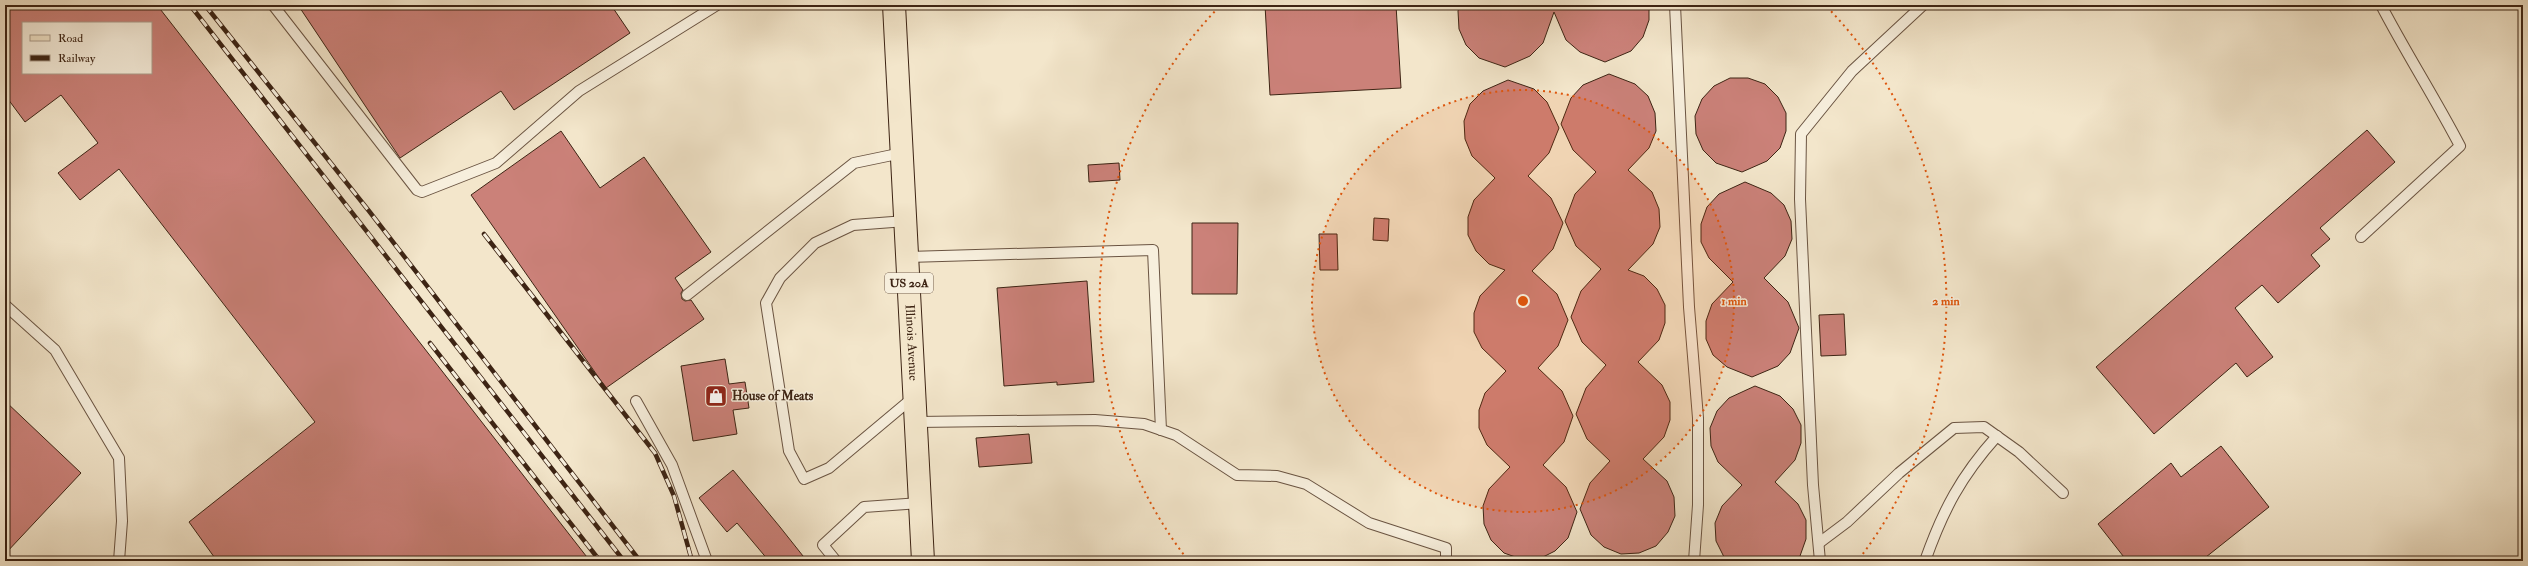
<svg xmlns="http://www.w3.org/2000/svg" width="2528" height="566" font-family="'IM FELL Double Pica',serif">
<style>
.building{fill:#cb8179;stroke:#3d2414;fill-rule:evenodd}
.lines{fill:none;stroke-linecap:round;stroke-linejoin:round}
.lane-casing{stroke:#6a5442;stroke-width:12}
.primary-casing{stroke:#3d2414;stroke-width:24}
.lane{stroke:#f7efdd;stroke-width:10}
.primary{stroke:#f3e6cb;stroke-width:22}
.rail-casing{stroke:#3d2414;stroke-width:4.5}
.rail{stroke:#f7efdd;stroke-width:3;stroke-dasharray:9;stroke-linecap:butt}
.ring{fill:none;stroke:#df560c;stroke-width:2;stroke-dasharray:2 4}
.labels{text-anchor:middle;dominant-baseline:central;stroke-width:3;stroke-linejoin:round;paint-order:stroke}
.shield{fill:#f7efdd;stroke:#756150;stroke-width:1}
.shield-label{font-size:12px;font-weight:bold;fill:#3d2414}
.street-label{font-size:13px;fill:#3d2414;stroke:#f7efdd}
.poi-label{font-size:13px;font-weight:bold;fill:#3d2414;stroke:#f7efdd;text-anchor:start}
.centre{fill:#df560c;stroke:#f7efdd;stroke-width:2}
.ring-label{font-size:12px;text-anchor:middle;font-weight:bold;fill:#df560c;stroke:#f7efdd;stroke-width:3;stroke-linejoin:round;paint-order:stroke}
</style>
<rect width="100%" height="100%" fill="#f3e6cb"/>
<filter id="stains"><feTurbulence type="fractalNoise" baseFrequency=".005" numOctaves="4"/><feColorMatrix values="0 0 0 0 .2 0 0 0 0 .09 0 0 0 0 .02 0 0 0 .5 -.17"/></filter>
<radialGradient id="worn" r=".72"><stop offset=".6" stop-color="#630" stop-opacity="0"/><stop offset="1" stop-color="#630" stop-opacity=".3"/></radialGradient>
<g class="building">
<path d="M5,5H157L590,561H217L189,522L315,422L119,169L80,200L58,173L98,143L61,95L25,122L5,95ZM23,23H151V73H23Z"/>
<path d="M298,5H611L630,33L514,110L501,91L400,158Z"/>
<path d="M1265,5H1396L1401,88L1270,95Z"/>
<path d="M1460,5H1649V20L1643,37L1631,51L1605,62L1580,52L1566,40L1554,12L1543,43L1530,56L1505,67L1479,58L1466,45L1459,29L1458,11Z"/>
<path d="M1609,74L1635,84L1648,96L1655,113L1656,131L1649,148L1628,170L1652,192L1659,209L1660,227L1653,244L1628,270L1644,276L1657,289L1665,305V323L1659,340L1638,362L1662,385L1670,402V420L1664,437L1643,459L1667,481L1674,497L1675,516L1668,532L1656,546L1639,553L1621,554L1604,547L1591,535L1580,509L1590,483L1610,461L1587,439L1576,414L1586,388L1606,365L1582,342L1571,317L1581,291L1601,269L1576,246L1565,221L1575,194L1596,172L1573,150L1561,124L1571,98L1583,85Z"/>
<path d="M1730,78H1748L1765,84L1778,97L1786,113V131L1780,148L1767,161L1742,172L1716,163L1703,150L1696,134L1695,116L1702,99L1714,86Z"/>
<path d="M1508,80L1534,89L1547,102L1559,128L1549,153L1528,176L1551,198L1563,223L1553,249L1532,271L1557,294L1568,320L1558,346L1538,368L1562,391L1573,416L1564,442L1543,465L1566,487L1577,512L1568,538L1555,551L1539,559H1521L1504,553L1491,540L1484,524L1483,506L1489,489L1510,467L1487,445L1479,428V410L1485,393L1506,371L1482,348L1474,332V313L1480,296L1505,270L1489,264L1476,251L1468,235V217L1474,200L1495,178L1472,156L1465,139L1464,121L1470,104L1483,91Z"/>
<path d="M2367,130L2395,162L2320,228L2330,239L2311,255L2320,266L2278,303L2262,285L2235,308L2273,357L2247,377L2236,363L2154,434L2096,367Z"/>
<path d="M561,131L600,188L644,157L711,252L675,278L683,290L681,293L682,299L685,301L691,300L704,319L606,388L471,195Z"/>
<path d="M1119,163L1120,180L1089,182L1088,165Z"/>
<path d="M1745,182L1771,193L1784,205L1791,221L1792,239L1785,256L1764,278L1788,302L1799,328L1790,353L1778,366L1752,377L1727,367L1713,355L1706,339V321L1712,304L1733,282L1709,258L1701,242V224L1707,207L1719,194Z"/>
<path d="M1374,218L1389,219L1388,241L1373,240Z"/>
<path d="M1192,223H1238L1237,294H1192Z"/>
<path d="M1319,234H1337L1338,270H1320Z"/>
<path d="M1087,281L1094,382L1057,385V382L1004,386L997,288Z"/>
<path d="M1844,314L1846,355L1821,356L1819,315Z"/>
<path d="M725,359L729,384L745,382L749,408L733,410L737,434L693,441L681,366Z"/>
<path d="M1755,386L1780,396L1793,409L1801,425V443L1795,460L1775,482L1798,504L1806,520V539L1800,556L1795,561H1726L1716,541L1715,523L1722,506L1742,485L1718,462L1711,446L1710,428L1717,411L1729,398Z"/>
<path d="M5,401L81,473L5,554Z"/>
<path d="M1029,434L1032,463L979,467L976,438Z"/>
<path d="M2221,446L2269,507L2201,561H2127L2098,524L2171,463L2181,477Z"/>
<path d="M733,470L780,527L807,561H769L737,523L727,532L699,498Z"/>
</g>
<g class="lines">
<g class="lane-casing">
<g id="lane">
<path d="M273,5L417,190L422,192L496,163L579,91L717,5"/>
<path d="M1675,5L1689,307L1698,418V505L1694,561"/>
<path d="M906,221L853,225L815,243L780,278L766,303L789,451L804,479L829,468L915,396"/>
<path d="M2361,237L2460,146C2435,98 2406,53 2381,5"/>
<path d="M908,257L1153,250L1161,430"/>
<path d="M687,295L854,163L902,153"/>
<path d="M5,305L55,350L119,458L122,521L119,561"/>
<path d="M636,401L672,465L707,561"/>
<path d="M916,422L1095,420L1144,424L1176,435L1237,475L1277,476L1306,484L1369,523L1446,548V561"/>
<path d="M1819,543L1847,522L1899,473L1954,428L1984,427L2019,452L2063,493"/>
<path d="M836,561L823,545L864,507L920,503"/>
<path d="M1820,561L1813,485L1800,199L1801,134L1852,71L1923,5"/>
<path d="M1925,561C1943,510 1961,476 1997,436"/>
</g>
</g>
<g class="primary-casing">
<g id="primary">
<path id="s1" d="M894,5L923,561"/>
</g>
</g>
<use href="#lane" class="lane"/>
<use href="#primary" class="primary"/>
<g class="rail-casing">
<g id="rail">
<path d="M190,5L624,561"/>
<path d="M205,5L369,211L640,561"/>
<path d="M484,234L655,453L674,496L692,561"/>
<path d="M430,343L600,561"/>
</g>
</g>
<use href="#rail" class="rail"/>
</g>
<circle cx="1523" cy="301" r="211" fill="#df560c" fill-opacity=".12"/>
<g class="ring">
<circle cx="1523" cy="301" r="211"/>
<path d="M1187 559A423 423 0 0 1 1219 7M1827 7A423 423 0 0 1 1859 559"/>
</g>
<defs>
<g id="shop-square" transform="scale(1.15)"><rect x="-9" y="-9" width="18" height="18" rx="4" fill="#8f2418" stroke="#f7efdd"/><path d="M-5-2.5h2.3a2.7 3.5 0 0 1 5.4 0H5L5.5 6h-11ZM-1.5-2.5h3a1.5 2.3 0 0 0-3 0Z" fill="#fff"/></g>
</defs>
<g fill-rule="evenodd">
<use href="#shop-square" x="716" y="396"/>
</g>
<g class="labels">
<rect class="shield" x="885" y="273" width="48" height="20" rx="3"/>
<g class="shield-label">
<text x="909" y="283">US 20A</text>
</g>
<g class="street-label">
<text stroke="none"><textPath href="#s1" startOffset="338">Illinois Avenue</textPath></text>
</g>
<g class="poi-label">
<text x="732" y="396">House of Meats</text>
</g>
</g>
<circle cx="1523" cy="301" r="6" class="centre"/>
<g class="ring-label">
<text x="1734" y="305">1 min</text>
<text x="1946" y="305">2 min</text>
</g>
<rect width="2528" height="566" fill="none" stroke="#f3e6cb" stroke-width="20"/>
<rect x="6" y="6" width="2516" height="554" fill="none" stroke="#3d2414" stroke-width="2"/>
<rect x="10" y="10" width="2508" height="546" fill="none" stroke="#3d2414"/>
<rect x="22" y="22" width="130" height="52" fill="#f7efdd" stroke="#ad9e8d"/>
<rect x="30" y="35" width="20" height="6" fill="#f3e6cb" stroke="#ad9e8d"/>
<text x="58" y="42" font-size="12" fill="#3d2414">Road</text>
<rect x="30" y="55" width="20" height="6" fill="#3d2414" stroke="#ad9e8d"/>
<text x="58" y="62" font-size="12" fill="#3d2414">Railway</text>
<rect width="100%" height="100%" filter="url(#stains)"/>
<rect width="100%" height="100%" fill="url(#worn)"/>
</svg>
